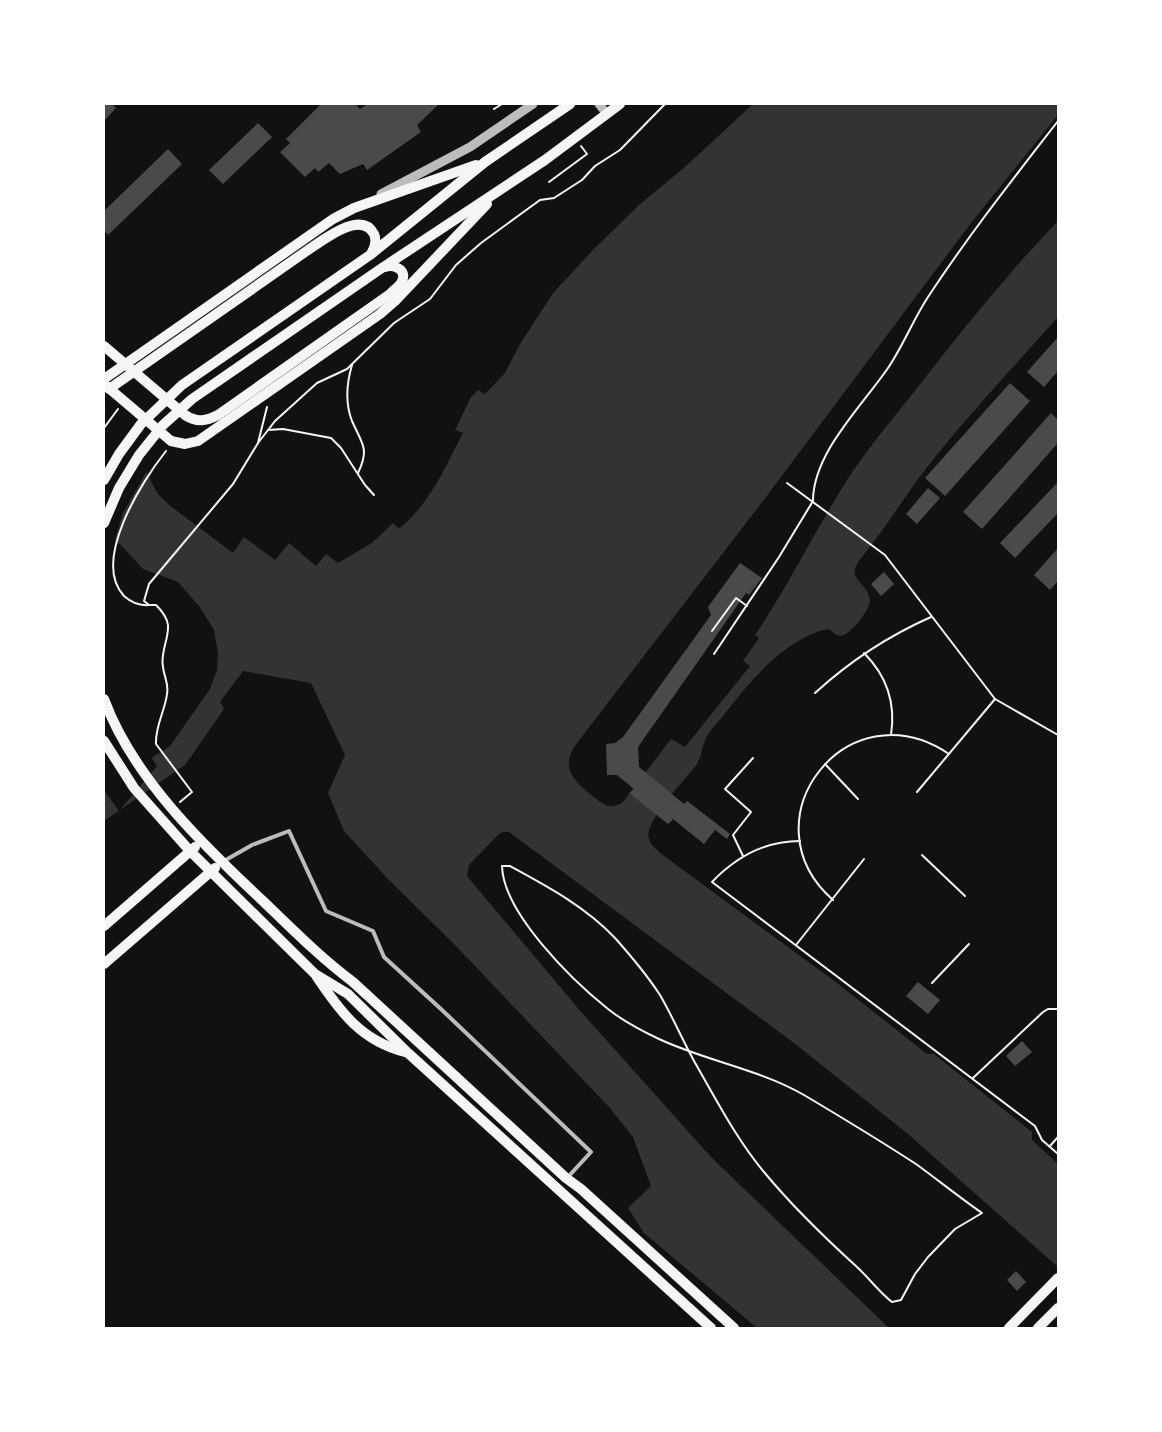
<svg xmlns="http://www.w3.org/2000/svg" width="1162" height="1432" font-family="'DM Sans',sans-serif">
<style>
.water{fill:#333}
.pier{fill:#111}
.building{fill:#4a4a4a}
.lines{fill:none;stroke-linecap:round;stroke-linejoin:round}
.path{stroke:#f5f5f5;stroke-width:2}
.service{stroke:#bcbcbc;stroke-width:4}
.tertiary{stroke:#bcbcbc;stroke-width:9}
.secondary{stroke:#f5f5f5;stroke-width:10}
</style>
<rect width="100%" height="100%" fill="#111"/>
<path class="water" d="M753,104H1058V115L971,223L766,497L574,747C570,755 567,762 570,771C572,780 599,804 609,806C614,807 618,805 623,802L671,739L685,747L750,666L743,661L759,638L755,635C791,582 818,524 853,471C873,442 896,415 917,388C962,330 1007,274 1058,221V317C1017,363 974,409 935,457C909,489 888,525 862,557C843,580 867,580 870,600C871,609 849,637 840,636C836,635 832,631 828,629C786,638 751,680 726,712C720,721 711,728 706,738C702,746 702,756 697,764C684,782 651,813 648,835L651,844L660,853L837,983L927,1054H934L1032,1132V1140L1058,1164V1267L908,1134L794,1043L509,832H503L499,834L469,865L467,876L582,1013L712,1158L889,1328H757L644,1233L628,1208L651,1186L633,1137L609,1107L455,945L388,879L344,831L328,793L345,755L311,683L243,671L220,702L224,709L185,765L104,821V789L170,746L210,689L217,670L218,653L214,630L199,606L178,582L143,569L121,545L104,532L146,471L157,493L169,505L233,553L244,537L275,560L289,543L316,566L326,554L338,563L372,543L393,523L399,529C431,502 444,469 463,433L455,430L471,397L478,390L485,394L505,373L520,344L553,293L593,250L639,205L686,166Z"/>
<g class="pier">
<path d="M104,441L148,469L123,513L114,544L104,536Z"/>
<path d="M150,756L157,766L119,811L104,790V786Z"/>
</g>
<g class="building">
<path d="M104,104H112L116,108L104,121Z"/>
<path d="M321,104H355L360,109L368,104L438,105L417,125L421,132L367,170L363,164L340,174L329,163L318,172L315,168L305,177L280,152L290,143L286,139Z"/>
<path d="M258,123L272,137L223,184L209,170Z"/>
<path d="M168,149L182,164L108,235L104,230V211Z"/>
<path d="M1058,337V371L1044,387L1027,372Z"/>
<path d="M1010,383L1030,401L945,496L925,478Z"/>
<path d="M1051,413L1058,420V443L982,529L963,512Z"/>
<path d="M1058,482V513L1015,558L1000,543Z"/>
<path d="M928,488L940,498L917,524L906,514Z"/>
<path d="M1058,548V581L1050,590L1034,575Z"/>
<path d="M740,563L762,578L749,595L746,593L638,747L639,767L684,804L687,801L730,834L727,839L715,830L704,844L673,819L668,824L629,793L634,789L617,775H607L606,744L615,743L623,737L711,615L708,607Z"/>
<path d="M884,572L894,584L881,596L871,584Z"/>
<path d="M918,982L940,1000L928,1014L906,996Z"/>
<path d="M1022,1041L1032,1052L1015,1066L1006,1056Z"/>
<path d="M1016,1271L1026,1282L1017,1291L1007,1280Z"/>
</g>
<g class="lines">
<g class="path">
<path d="M494,109L502,104"/>
<path d="M549,182L587,154L581,146"/>
<path d="M352,365C347,382 345,403 352,421C362,444 370,448 358,473"/>
<path d="M104,428L118,409"/>
<path d="M268,430L283,429L331,438L341,448L365,485L374,495"/>
<path d="M258,443L275,421L317,383L347,369L394,323L430,299L456,265L481,243L540,200L554,198L582,180L595,166L620,150L665,104"/>
<path d="M787,483L885,555L995,699L1058,735"/>
<path d="M149,605C139,606 132,603 124,596C91,561 142,481 166,451"/>
<path d="M712,631L736,598L747,606"/>
<path d="M864,653C887,676 896,703 891,735"/>
<path d="M714,654L779,557L813,501C813,453 862,406 888,368C903,346 913,320 928,297C968,236 1013,179 1058,121"/>
<path d="M815,693C850,661 888,636 931,617"/>
<path d="M825,764L858,799"/>
<path d="M917,792L995,699"/>
<path d="M180,802L192,792L156,744C155,726 165,711 167,694C169,683 164,677 163,667C160,653 169,639 168,625C167,617 162,611 156,605H149L144,601L149,584L233,484L258,443L267,407"/>
<path d="M800,841C765,841 736,857 712,882L1035,1126L1042,1140L1058,1154"/>
<path d="M922,855L965,896"/>
<path d="M743,856L733,835L751,812L725,789L753,758"/>
<path d="M833,900C743,821 847,685 949,754"/>
<path d="M796,945L864,859"/>
<path d="M932,983L969,944"/>
<path d="M973,1078L1043,1012L1048,1009H1058"/>
<path d="M1050,1146L1058,1137"/>
<path d="M928,1257L955,1229L982,1213C959,1197 938,1180 916,1164C879,1140 841,1117 804,1095C759,1069 706,1061 659,1039C642,1031 623,1021 608,1009C573,981 503,913 502,866H510C547,886 586,907 615,938C631,956 647,975 660,995C674,1019 684,1044 698,1068C718,1103 738,1141 764,1172C792,1206 824,1237 857,1267C868,1277 880,1293 892,1302L901,1300L915,1274L928,1257"/>
</g>
<path class="service" d="M224,861L252,845L289,831L326,911L373,931L384,957L442,1010L591,1152L567,1178"/>
<g class="tertiary">
<path d="M599,104L607,114"/>
<path d="M381,194L470,147L533,104"/>
</g>
<g class="secondary">
<path d="M104,346L185,415C197,423 206,421 218,415L390,294C393,290 399,287 401,283C409,270 394,264 385,267"/>
<path d="M104,379L333,219L354,208L476,165"/>
<path d="M104,384L171,441L185,444L198,441L380,314L395,301L487,204"/>
<path d="M109,389L308,250C322,241 361,209 374,234C377,241 375,247 372,252"/>
<path d="M104,480L119,454L141,424L182,385L370,255L485,162L570,104"/>
<path d="M104,523L119,488L139,455L163,425L192,399L379,270L545,160L620,104"/>
<path d="M104,699C133,778 203,845 264,902C293,930 321,958 353,982L566,1178L581,1189L734,1328"/>
<path d="M104,741L134,788L190,851L315,974L348,994L408,1053L711,1328"/>
<path d="M104,926L195,847"/>
<path d="M104,964L215,868"/>
<path d="M317,977C341,1013 362,1041 405,1052"/>
<path d="M1009,1328L1058,1278"/>
<path d="M1038,1328L1058,1308"/>
</g>
</g>
<rect width="1162" height="1432" fill="none" stroke="#ffffff" stroke-width="210"/>
</svg>
